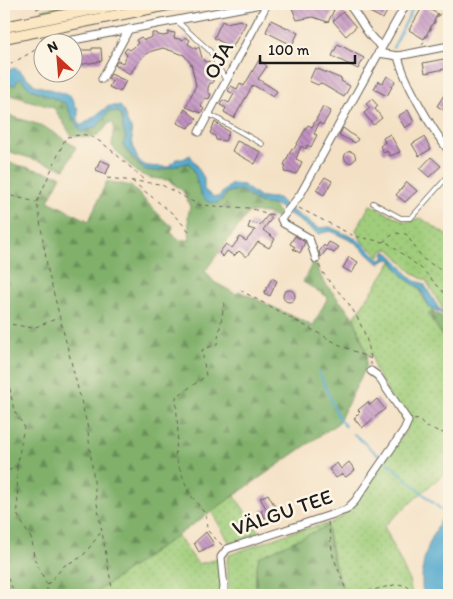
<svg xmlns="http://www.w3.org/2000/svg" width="453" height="599" font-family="Itim,sans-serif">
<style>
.grass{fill:url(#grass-dots);stroke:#5e744c}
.forest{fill:url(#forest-firs);stroke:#4e6644}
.water{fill:#51a8cd;stroke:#366274}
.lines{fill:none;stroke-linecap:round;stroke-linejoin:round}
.stream{stroke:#51a8cd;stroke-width:2}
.building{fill:url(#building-back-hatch)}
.service-casing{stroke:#686157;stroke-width:5.5}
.minor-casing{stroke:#686157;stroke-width:9}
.secondary-casing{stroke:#686157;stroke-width:12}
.path{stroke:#686157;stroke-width:1;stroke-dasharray:4 4;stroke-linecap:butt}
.service{stroke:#fff;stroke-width:4}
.minor{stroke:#fff;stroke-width:7}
.secondary{stroke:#fbe7c3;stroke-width:10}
.labels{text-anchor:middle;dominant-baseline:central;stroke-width:5;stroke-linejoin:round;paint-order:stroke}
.street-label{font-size:21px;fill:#1c1c1c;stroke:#fcf5e5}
</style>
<defs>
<pattern id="grass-dots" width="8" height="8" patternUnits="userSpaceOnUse" patternTransform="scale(1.25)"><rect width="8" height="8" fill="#a0cd7b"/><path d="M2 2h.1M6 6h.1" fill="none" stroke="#89af6a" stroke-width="1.8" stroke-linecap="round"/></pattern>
<pattern id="forest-firs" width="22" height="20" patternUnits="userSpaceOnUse" patternTransform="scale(1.25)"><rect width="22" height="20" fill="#80b06b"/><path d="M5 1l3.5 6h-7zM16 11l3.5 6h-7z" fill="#688e57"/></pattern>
<pattern id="building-back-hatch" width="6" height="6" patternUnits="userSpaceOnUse" patternTransform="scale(1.25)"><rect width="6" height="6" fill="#c292c2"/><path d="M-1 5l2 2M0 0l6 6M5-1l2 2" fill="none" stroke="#9d769d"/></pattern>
</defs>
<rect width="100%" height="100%" fill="#fcf5e5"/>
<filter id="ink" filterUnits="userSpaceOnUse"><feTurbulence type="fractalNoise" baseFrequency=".02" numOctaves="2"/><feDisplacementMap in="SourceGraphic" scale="10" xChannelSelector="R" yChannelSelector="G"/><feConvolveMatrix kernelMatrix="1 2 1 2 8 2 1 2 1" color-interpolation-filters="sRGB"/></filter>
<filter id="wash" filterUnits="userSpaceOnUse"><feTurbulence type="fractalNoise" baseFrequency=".0096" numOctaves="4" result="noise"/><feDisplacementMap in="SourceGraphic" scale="20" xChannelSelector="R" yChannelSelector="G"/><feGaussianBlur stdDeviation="1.12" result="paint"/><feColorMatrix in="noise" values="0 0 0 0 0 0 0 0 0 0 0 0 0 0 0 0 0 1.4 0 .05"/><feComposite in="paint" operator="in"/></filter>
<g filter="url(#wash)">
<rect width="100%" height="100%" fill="#f4e1c5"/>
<g class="grass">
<path d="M71,4H95L46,14L41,10Z"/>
<path d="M370,205L406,222L421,218L449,237V311L442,308L426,280C409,275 402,259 389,249L382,250L380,256L362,242L356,230Z"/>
<path d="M393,260C396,270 409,282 419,287L422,296L433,312H431L441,335L449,345V469L384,526L409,580L412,595H346C334,571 332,552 327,526L256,571V595H229L227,560L229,555L292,532L331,523L343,516L408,428L375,370L372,355H367L354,318Z"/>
<path d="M234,495L261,535L231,545L211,511Z"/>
<path d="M177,535L198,564L219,559L222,585L219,595H92Z"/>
</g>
<g class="forest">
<path d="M19,78L31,89L65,103L81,132L96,127L109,111L119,112C125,120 123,128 126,137L123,145C125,150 129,153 132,158C150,182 166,165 189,163L195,170L201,195L223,200L228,192L238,189L254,201L272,204L280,214L276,218L267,213L249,212L205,271L214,282L236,294L239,291L313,326L328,297L303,282L314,260L323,281L354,318L367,355L366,367L338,423L92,595H4V159L6,162L61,176L48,201L89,221L107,181L131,186L166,222L173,226L171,233L180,240H190L188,216L190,206L183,191L168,180L150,178L136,172L112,146L114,123H109C97,140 91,138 71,135L54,108L10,95L4,90V80L11,85Z"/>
<path d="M4,114L43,126L76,147L65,169L4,150Z"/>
<path d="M431,312L449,319V345L428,314Z"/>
<path d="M327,526C330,551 335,572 346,595H256V571L259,557Z"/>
</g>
<g class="water">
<path d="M15,67L35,85L70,95L78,110V120L81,126L109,106H120C126,113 125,121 131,128C132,139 133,163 148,166C154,167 161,166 168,167L176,159H183L190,155L204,178V190L214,197H218L231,184L243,185L260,198H278L288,208L318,228L330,227L356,239L381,260L384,259L385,251C396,256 403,271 413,280C417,283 420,281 424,284L439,309L449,314V317L430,308L419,287C409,284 396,270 393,260L387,259L379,264L356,243L330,231L318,234L278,206L259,203L241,190L228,192L218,203L208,202C196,194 199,175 189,163C174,164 157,176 142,168L125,148L123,145L126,137C121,128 125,120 119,112L109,111L98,126L81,132L65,103L31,89L19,78L15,85H10L4,80V74Z"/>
<path d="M449,510V595H423C419,561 428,543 445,513Z"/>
</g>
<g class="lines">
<g class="stream">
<path d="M393,48L415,4"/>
<path d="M357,240L376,257"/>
<path d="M394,259L402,269"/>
<path d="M319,372L339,419L345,426"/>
<path d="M354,434L378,455"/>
<path d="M387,462L445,513"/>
</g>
</g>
<g id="blocks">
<g class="building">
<path d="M315,4L334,10L328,22L313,17L297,20L292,8Z"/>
<path d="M367,4H391L383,19L364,9Z"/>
<path d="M423,6L438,14L424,39L409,30Z"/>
<path d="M343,12L356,27L346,36L333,21Z"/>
<path d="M241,20L246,23L232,48L214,38L222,21L226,23Z"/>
<path d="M271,20L298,33L292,45L266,32Z"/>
<path d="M168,32L175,33L174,38L179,39L183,40L185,37L190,40L188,44L196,49L199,47L202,58L205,62L209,61L210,66L207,68V73L208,78L213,77V83H210L208,88V93L211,94L209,99L205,98L201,106L204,109L201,113L186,107L196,85L191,64L184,55L163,48L152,51L143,56L130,74L115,65L118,61L123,63L127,55L124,52L127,48L130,50L134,47L138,43L136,40L141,37L144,40L152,37V33H157L158,35L163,36L168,35Z"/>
<path d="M338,44L364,58L358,69L332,56Z"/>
<path d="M92,48H101L102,61L72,66V53H82L81,50H92Z"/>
<path d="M449,58V68L425,73L423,63Z"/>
<path d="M259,60L267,66L258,79L277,91L273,97L253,85L234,118L224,112L226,108L220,105L223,100L229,103L234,94L228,91L231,86L237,89L240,83L244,86Z"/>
<path d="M315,68L342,79L341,81L350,86L344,97L320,83L318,85L309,81Z"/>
<path d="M111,74L126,81L120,92L109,87L112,81L108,79Z"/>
<path d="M387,76L395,81L387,96L374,89L378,81L383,83Z"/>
<path d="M444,95L449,98V113L437,106Z"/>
<path d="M372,99L378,106L375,109L382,118L373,125L364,113L370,108L366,104Z"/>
<path d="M323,107L331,111L323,125L319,123L314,134L317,135L311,147L307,145L306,149L301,146L296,159L302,162L298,171L296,174L284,172L286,166L284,165L292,148L294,149L308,125L312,127Z"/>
<path d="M185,109L197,119L188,128L177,123Z"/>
<path d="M408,110L414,122L405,128L398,116Z"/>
<path d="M215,122L229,132L225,141L216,140L215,136L210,133Z"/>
<path d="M343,128L358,139L355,143L339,135Z"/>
<path d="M390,134L400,152L390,156L387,151L384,153L380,146L385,142L383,138Z"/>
<path d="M424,137L431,149L419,156L412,144Z"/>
<path d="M237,141L261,152L255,164L232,151Z"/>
<circle cx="350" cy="157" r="5.5"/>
<path d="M431,157L441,166L429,177L420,169Z"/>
<path d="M100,160L110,164L106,174L96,170Z"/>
<path d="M325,177L332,181L324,195L316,190Z"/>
<path d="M407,182L417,191L405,202L396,195Z"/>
<path d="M268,215L272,218L263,230L275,239L269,248L258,242L246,257L239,251L234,256L227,251L223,257L219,253L226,244L232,248L240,237L246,241L255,230L248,228L250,222L260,225Z"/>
<path d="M295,236L305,242L300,253L293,249L295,247L290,244Z"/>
<path d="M329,242L339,247L334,253L327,249L321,257L319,252L324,245L326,247Z"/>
<path d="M349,257L358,262L352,273L343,268Z"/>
<path d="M272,278L277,281L270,296L264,293Z"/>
<circle cx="289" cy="296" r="6"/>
<path d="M377,399L385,409L362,428L354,418L360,412L358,410L368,402L370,405Z"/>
<path d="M349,462L355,470L346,477L342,474L336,478L329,469L337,463L341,469Z"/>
<path d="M268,494L278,512L265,518L261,511L266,508L260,498Z"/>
<path d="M206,532L214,544L199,552L194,543Z"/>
</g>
</g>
</g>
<g filter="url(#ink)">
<use href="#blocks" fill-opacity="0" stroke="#686157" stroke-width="1"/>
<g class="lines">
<g class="service-casing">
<g id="service">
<path d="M176,20L210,51L226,81"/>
<path d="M209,114L262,144"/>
<path d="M373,203L401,218H411L449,175"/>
</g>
</g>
<g class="minor-casing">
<g id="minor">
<path d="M348,4C360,16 367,38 382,46"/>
<path d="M68,41L261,4"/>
<path d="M378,53L398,56L449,46"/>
<path d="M398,56C404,82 432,129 449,151"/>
<path d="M102,79L129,29"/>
<path d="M199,132L267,4"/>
<path d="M316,259L309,238L283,223L281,219L300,195L406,4"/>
<path d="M222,595L224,588L221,557L227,549L346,510L355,501L404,430L408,421L378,376L371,371"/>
</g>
</g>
<g class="secondary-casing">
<g id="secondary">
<path d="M4,27L120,4"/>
<path d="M4,38L173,4"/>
</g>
</g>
<g class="path">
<path d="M42,7L61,4"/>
<path d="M36,9L42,7L38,4"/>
<path d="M49,42L62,38"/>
<path d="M422,45L444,6"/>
<path d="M4,68L42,46"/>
<path d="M107,178L160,184L199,205L249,208L276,216"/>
<path d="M132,181L172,213L190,232"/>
<path d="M4,194L36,202"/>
<path d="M299,208L354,236L388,243L422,269L449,298"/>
<path d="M383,242L395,233L406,234L423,259L449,275"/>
<path d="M319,265C325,279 336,288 345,299C358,315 372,345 371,365"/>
<path d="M240,290L338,344L371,359"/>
<path d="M4,323L33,328L58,318"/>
<path d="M4,357L14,411L24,426L17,467L4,472"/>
<path d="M414,420L419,419L424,426L449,435"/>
<path d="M17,467L18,516L32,540L34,558L47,585V595"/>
<path d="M328,522L333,556L348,595"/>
<path d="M222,545L207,530L206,515L189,493L175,456L178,434L176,397L206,376L202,350L217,344L225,299"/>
<path d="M4,571L16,595"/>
<path d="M47,585L65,565L82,557L102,531"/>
<path d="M113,594L96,498L87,424L48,271L37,202L66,137C72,137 80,134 86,135C106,140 129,169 147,181"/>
<path d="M352,595L398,584L407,586L415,594"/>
</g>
<use href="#service" class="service"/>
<use href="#minor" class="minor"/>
<use href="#secondary" class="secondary"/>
</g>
</g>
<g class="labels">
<g class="street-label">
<text transform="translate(218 60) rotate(-62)">OJA</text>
<text transform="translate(282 512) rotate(-19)">VÄLGU TEE</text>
</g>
</g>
<rect width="453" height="599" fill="none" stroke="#fcf5e5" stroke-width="20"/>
<g transform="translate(58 58) rotate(334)"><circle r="24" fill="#fcf5e5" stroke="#a29e95"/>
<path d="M0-4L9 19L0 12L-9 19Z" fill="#c8321e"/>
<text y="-8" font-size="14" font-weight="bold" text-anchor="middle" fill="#1c1c1c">N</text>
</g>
<path d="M260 55v8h95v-8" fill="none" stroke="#1c1c1c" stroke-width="2.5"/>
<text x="268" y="55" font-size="15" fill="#1c1c1c" stroke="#fcf5e5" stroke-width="4" paint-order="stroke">100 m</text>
</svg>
